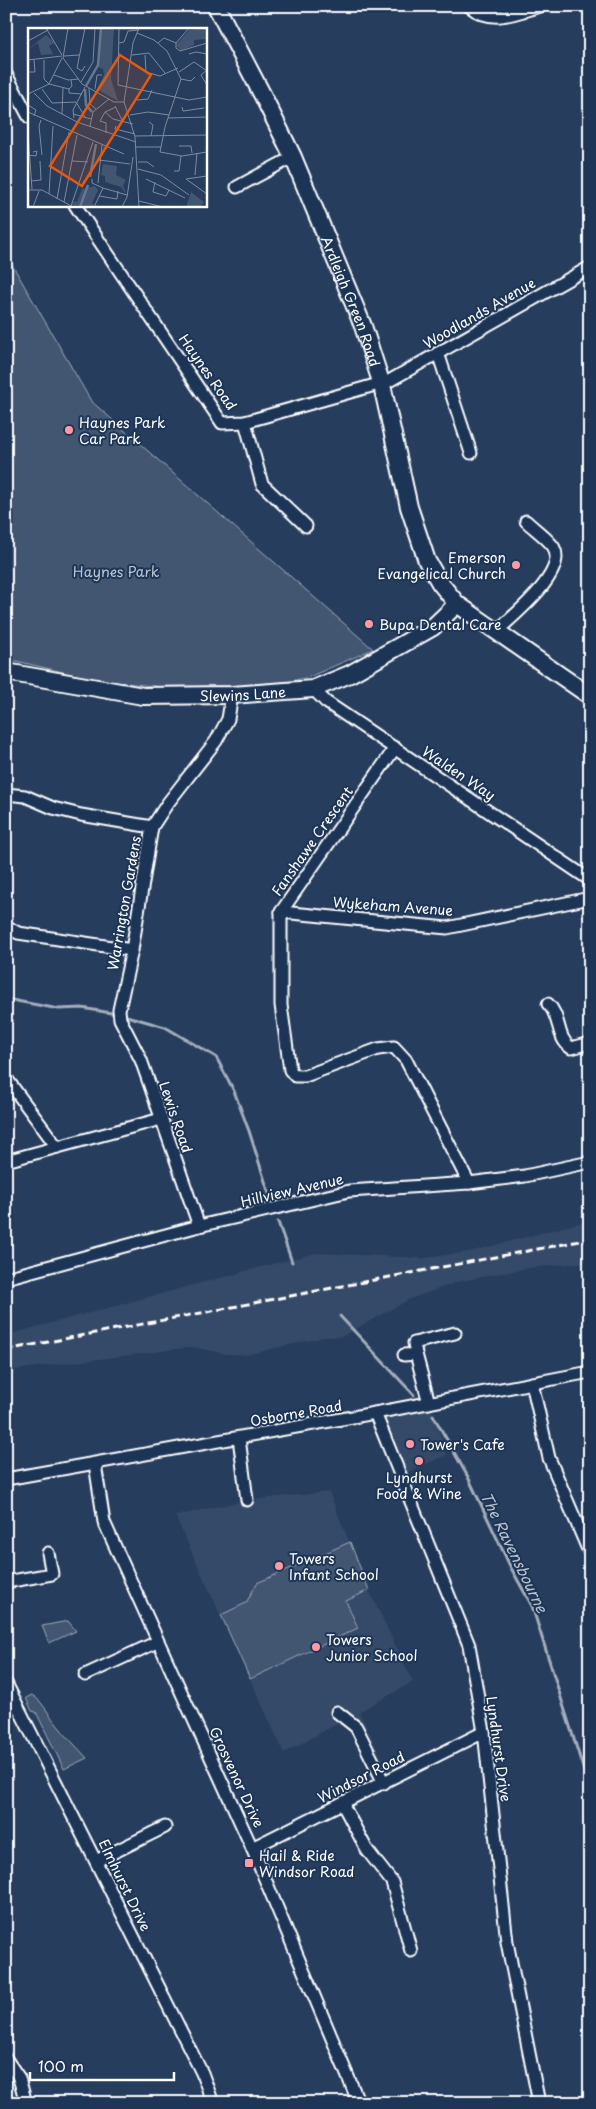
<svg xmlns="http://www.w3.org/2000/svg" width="596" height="2109" font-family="'Playpen Sans',sans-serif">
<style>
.built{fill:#344a68}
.green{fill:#425672;stroke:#a0aab8}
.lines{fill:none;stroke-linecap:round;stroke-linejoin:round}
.stream{stroke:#a4aebb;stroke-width:3}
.street-casing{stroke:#fff;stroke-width:15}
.secondary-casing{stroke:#fff;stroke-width:20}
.street{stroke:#1d3557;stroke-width:11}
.secondary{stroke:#1d3557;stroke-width:16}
.rail{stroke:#fff;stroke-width:3;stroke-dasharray:8 4;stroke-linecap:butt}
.poi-dot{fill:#ff9aa2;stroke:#1d3557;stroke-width:2}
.labels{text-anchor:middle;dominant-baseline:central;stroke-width:4;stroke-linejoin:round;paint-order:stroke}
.street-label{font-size:14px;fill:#fff;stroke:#1d3557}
.poi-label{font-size:14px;fill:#fff;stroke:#1d3557;text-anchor:start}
.park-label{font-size:14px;fill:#bdc4ce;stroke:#1d3557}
.water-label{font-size:15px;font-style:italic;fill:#bbc2cc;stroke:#1d3557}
.inset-river{fill:none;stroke:#67788e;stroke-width:2.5}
.inset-road{fill:none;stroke:#7d8b9e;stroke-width:1}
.view{fill:#e8590c;fill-opacity:0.15;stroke:#e8590c;stroke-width:2.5}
.inset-edge{fill:none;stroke:#fff;stroke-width:2.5}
</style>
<rect width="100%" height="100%" fill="#263d5e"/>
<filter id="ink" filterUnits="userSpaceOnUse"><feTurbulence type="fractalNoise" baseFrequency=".02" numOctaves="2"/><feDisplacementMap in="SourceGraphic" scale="10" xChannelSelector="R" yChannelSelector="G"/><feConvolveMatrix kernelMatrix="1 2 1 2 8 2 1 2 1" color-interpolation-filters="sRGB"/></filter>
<g filter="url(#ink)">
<g class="built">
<path d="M590,1220V1262L529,1268L461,1281L410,1299L341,1337H324L246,1355L226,1354L193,1347L6,1371V1335L280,1262L316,1253L425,1258L473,1251Z"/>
<path d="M429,1403L447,1455L401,1475L375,1413Z"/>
<path d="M329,1492L369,1590L413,1682L359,1712L385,1764L371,1771L344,1720L284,1753L175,1516L247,1500Z"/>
</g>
<g class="green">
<path d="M6,254L91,401L373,649L309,677L278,684L232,686L162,687L97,680L16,661L6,662Z"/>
<path d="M350,1542L369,1590L346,1601L358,1628L250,1679L221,1615L246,1603L257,1583Z"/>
<path d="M68,1621L76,1631L49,1643L42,1626Z"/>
<path d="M32,1695C43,1702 47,1712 55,1722C65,1735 76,1746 87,1758L64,1769L36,1712L32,1711L26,1698Z"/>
</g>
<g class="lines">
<g class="stream">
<path d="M6,999L59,1009L82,1008L117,1014"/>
<path d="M123,1015L165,1027L216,1057L234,1091L249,1131L270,1197"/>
<path d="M278,1222L292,1262"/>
<path d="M340,1316L414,1395"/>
<path d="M433,1415L468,1477L511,1568L532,1606L590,1790"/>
</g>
<g class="street-casing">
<g id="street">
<path d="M469,6C492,25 515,13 540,6"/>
<path d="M6,74L29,117"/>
<path d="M237,187L293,157"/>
<path d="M75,205L222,423L245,422L389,381L590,267"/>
<path d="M438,353L471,453"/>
<path d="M245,422L262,484L306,526"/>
<path d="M497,631C514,615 567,573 554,548C550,540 533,528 526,521"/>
<path d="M313,689L326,702L590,880"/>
<path d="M395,748L281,912V1005L290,1070L295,1076H305L378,1049L394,1047L406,1060L469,1183"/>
<path d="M6,794L25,796L53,808L81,815L152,827"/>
<path d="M281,912L447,928L590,898"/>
<path d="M6,926L18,933L132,950"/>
<path d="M548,1004C561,1016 556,1038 571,1048L590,1043"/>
<path d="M6,1078L57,1147"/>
<path d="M6,1161L161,1119"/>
<path d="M199,1226L141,1060L120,1019L119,1010L132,950L152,827L167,804L216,741L228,719L232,695"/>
<path d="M6,1278L199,1226L349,1191L469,1183L525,1176L590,1162"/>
<path d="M416,1354L429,1403"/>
<path d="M404,1355L416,1354L414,1343L455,1333"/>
<path d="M532,1383L549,1458L590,1554"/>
<path d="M375,1413L469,1645L484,1732L507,1942L539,2103"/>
<path d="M239,1438L247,1500"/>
<path d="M95,1464L104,1522L252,1848L359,2103"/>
<path d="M6,1479L375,1413L590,1372"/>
<path d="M6,1582L52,1574L48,1553"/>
<path d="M85,1675L157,1642"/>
<path d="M6,1683L202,2073L213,2103"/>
<path d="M337,1712L356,1727L384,1783"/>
<path d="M342,1803L367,1850L392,1882L411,1951"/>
<path d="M252,1848L484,1732"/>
<path d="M96,1861L165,1827"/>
<path d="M6,2059L19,2078L26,2103"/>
</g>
</g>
<g class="secondary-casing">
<g id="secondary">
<path id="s1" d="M216,6L263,96L293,157L363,326L382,385L409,507L427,561L440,583L457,604L590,696"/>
<path id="s2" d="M6,672L143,696L232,695L313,689L350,674L433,627L457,604"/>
</g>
</g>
<use href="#street" class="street"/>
<use href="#secondary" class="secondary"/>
<path class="rail" d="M6,1350L590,1239"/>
</g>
</g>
<g class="poi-dot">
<circle cx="69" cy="430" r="5"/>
<circle cx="516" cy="565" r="5"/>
<circle cx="369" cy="624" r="5"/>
<circle cx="410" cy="1444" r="5"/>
<circle cx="419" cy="1461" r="5"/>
<circle cx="279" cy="1566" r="5"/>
<circle cx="316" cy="1647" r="5"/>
<rect x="244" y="1858" width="10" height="10" rx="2.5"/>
</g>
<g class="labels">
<g class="street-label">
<text stroke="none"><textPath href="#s1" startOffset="325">Ardleigh Green Road</textPath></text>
<text transform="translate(479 313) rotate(-30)">Woodlands Avenue</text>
<text transform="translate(208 372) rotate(55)">Haynes Road</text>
<text stroke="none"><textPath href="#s2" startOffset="239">Slewins Lane</textPath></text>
<text transform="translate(459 773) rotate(34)">Walden Way</text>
<text transform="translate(312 841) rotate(-55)">Fanshawe Crescent</text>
<text transform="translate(124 903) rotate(-80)">Warrington Gardens</text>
<text transform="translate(393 906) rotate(4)">Wykeham Avenue</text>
<text transform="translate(176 1117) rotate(71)">Lewis Road</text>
<text transform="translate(292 1190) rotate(-13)">Hillview Avenue</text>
<text transform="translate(296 1413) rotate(-10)">Osborne Road</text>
<text transform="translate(499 1749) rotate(82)">Lyndhurst Drive</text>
<text transform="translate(237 1777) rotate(65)">Grosvenor Drive</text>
<text transform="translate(361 1777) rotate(-27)">Windsor Road</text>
<text transform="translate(125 1885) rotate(64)">Elmhurst Drive</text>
</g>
<g class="poi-label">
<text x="79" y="422">Haynes Park<tspan x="79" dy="16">Car Park</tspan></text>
<text x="506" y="557" text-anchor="end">Emerson<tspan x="506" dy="16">Evangelical Church</tspan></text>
<text x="379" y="624">Bupa Dental Care</text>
<text x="420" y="1444">Tower's Cafe</text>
<text x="419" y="1477" text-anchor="middle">Lyndhurst<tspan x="419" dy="16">Food &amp; Wine</tspan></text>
<text x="289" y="1558">Towers<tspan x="289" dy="16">Infant School</tspan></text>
<text x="326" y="1639">Towers<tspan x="326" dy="16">Junior School</tspan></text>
<text x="259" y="1855">Hail &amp; Ride<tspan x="259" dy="16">Windsor Road</tspan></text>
</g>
<g class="park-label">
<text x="116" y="571">Haynes Park</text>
</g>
<g class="water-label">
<text transform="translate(515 1552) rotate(64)">The Ravensbourne</text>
</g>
</g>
<g transform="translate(28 28)">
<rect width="179" height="179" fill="#263d5e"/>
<path d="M72,0H86L83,51L90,73L69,61L76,47L75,41L70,39ZM179,0V11L166,12V17L153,23L148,17L161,2ZM18,7L27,15L21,18L25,26L13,27L10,15L0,21ZM75,136L89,138L88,147L98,152L95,157L98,166L93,159L77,154V148L73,147ZM67,158L70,162L64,175L70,178L44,177L46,173L49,174L54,161ZM163,164L176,174L172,179H158Z" fill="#425672"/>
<path class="inset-river" d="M58,58L70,37L73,0M57,61L58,77L64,84M62,149L68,116M52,179L60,157"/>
<path class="inset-road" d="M18,0L34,27M40,0L35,30L54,56L86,74H96M91,0L90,57L161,72L179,69M109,5L126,12L139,23L153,51M0,13L20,2M91,15L96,14L100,3L111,2M130,15L136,10L148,15M148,15V20L152,23L179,15M148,15L161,0M161,26L168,24L179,26M104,27L121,25L137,45M117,27L118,44L132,48L150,40M36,28L51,27M0,32L34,28M16,32V51L21,56M57,38L54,43L49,40L57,0M179,42L173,47L179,57M0,44H7L6,32M151,44L166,34L179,43M26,47L40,52L51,51M153,51L163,53L167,49M53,54L65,34L67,0M21,56L41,61L44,58L43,52M61,60L62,76L68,81M14,61L24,75L48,74L57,89M41,61V65L54,66M67,61L69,47H74M6,65L19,78L49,94L108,114M0,66L21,56L34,30M109,72L120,71L124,62M96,74L107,109L111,179M96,74L105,15L111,0M0,77L8,82L6,88M87,78L95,94M154,79L155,83L176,80M0,84L96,126M77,84L85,91L105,96M34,86L35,60M45,86L63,91M102,87L120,84L141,87M46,90L45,82L57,59M140,90L179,89M13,92L11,98L14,127M121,94L125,97L123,108M62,98L65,84L81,71M88,98L87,101L107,106M0,105L4,161M78,105V95L72,93L77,84L88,79M107,108L179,107M151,118H163L164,125M108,119H133M132,124L137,99L153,51M132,124L154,128L179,124M0,127L8,128L9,123L5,124M71,132L102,136M44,133L60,134M110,134H119L126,139M110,141L133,147L161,167M146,143H151L153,128M167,147L169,125M179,148L158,151L179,166M64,151V155L75,160L99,167M118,151L157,170M3,153L13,152L12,133M127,154L125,164L138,168L141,162M70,155L74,117M0,162H14L45,179M21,166L25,98M71,168L89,171L90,163M29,171L41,104M111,173L135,179M36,174L49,107M67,177L75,160M43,178L65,114M5,179L11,163M94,179L99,169L105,129"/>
<path class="view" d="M92,27L123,47L54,158L22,138Z"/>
<rect width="179" height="179" class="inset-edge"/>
</g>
<rect width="596" height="2109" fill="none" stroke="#1d3557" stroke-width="25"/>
<rect x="12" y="12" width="571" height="2084" fill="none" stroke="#fff" stroke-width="2" filter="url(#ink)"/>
<path d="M30 2072v8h144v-8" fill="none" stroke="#ffffff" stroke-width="2.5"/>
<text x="38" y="2072" font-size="15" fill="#ffffff" stroke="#1d3557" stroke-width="4" paint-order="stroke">100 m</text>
</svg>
